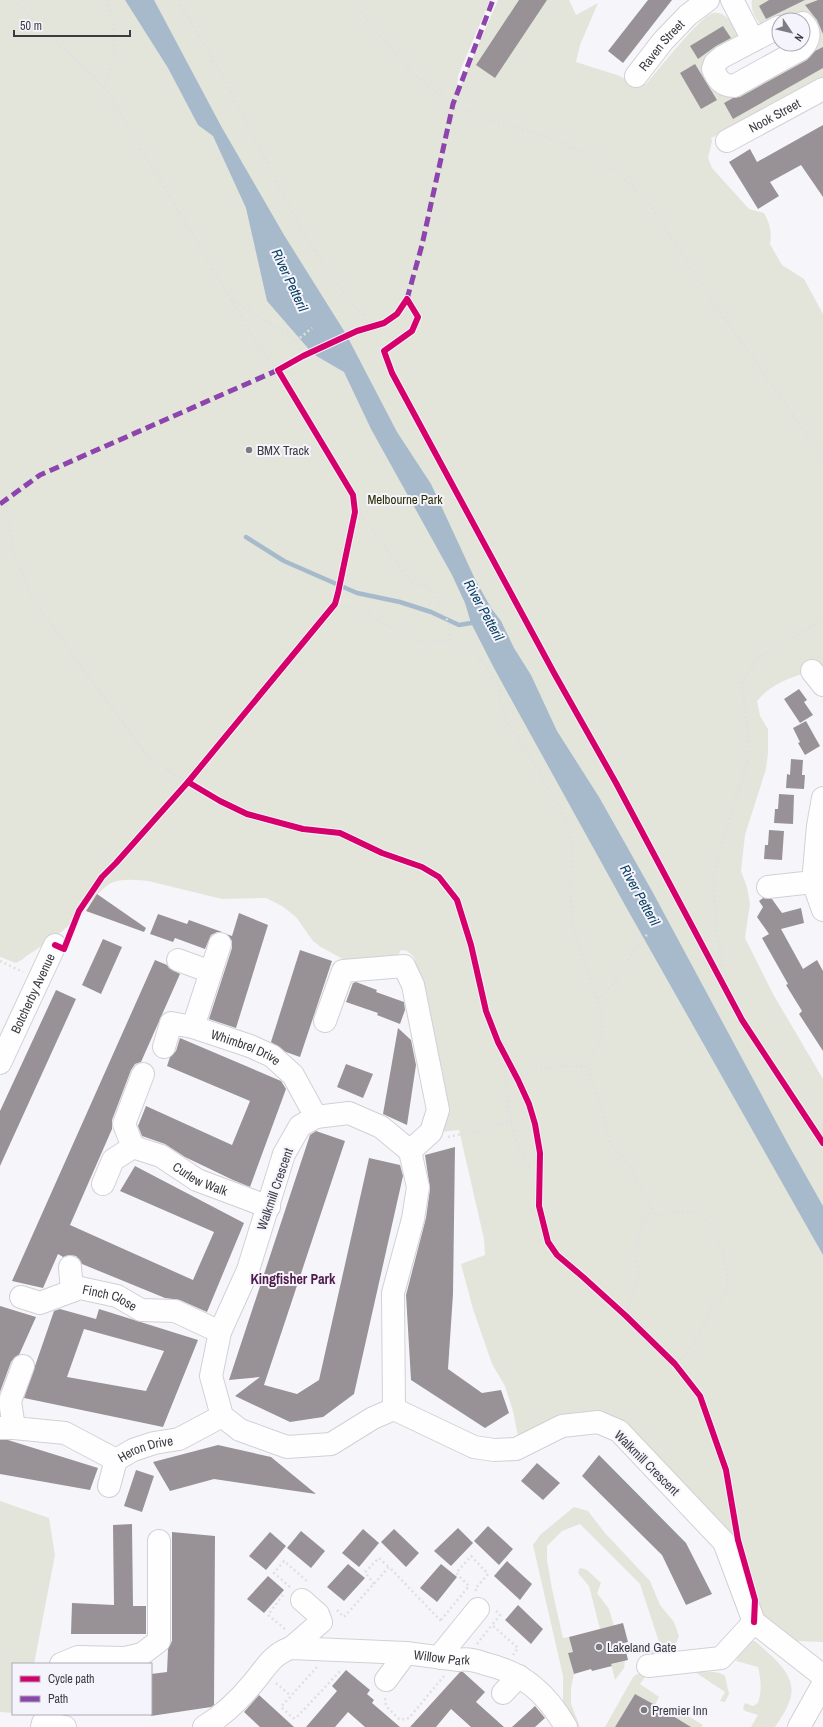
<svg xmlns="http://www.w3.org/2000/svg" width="823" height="1727" font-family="'Archivo Narrow',sans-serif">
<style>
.green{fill:#e3e5db}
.water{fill:#a6bacb}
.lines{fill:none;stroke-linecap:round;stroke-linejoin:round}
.stream{stroke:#a6bacb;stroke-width:4.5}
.building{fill:#989297;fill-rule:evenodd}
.minor-casing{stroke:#d1d0d7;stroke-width:24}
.major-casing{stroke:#d1d0d7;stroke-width:24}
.path{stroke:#e0e0e1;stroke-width:2.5;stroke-dasharray:2 3;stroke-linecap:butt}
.minor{stroke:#fefefe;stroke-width:22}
.major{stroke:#fefefe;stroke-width:22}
.quiet{stroke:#8e44ad;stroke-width:5;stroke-dasharray:10 5;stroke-linecap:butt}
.cycleway-casing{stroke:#f5f4fc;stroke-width:8}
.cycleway{stroke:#d6006c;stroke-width:6}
.poi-dot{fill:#7d7c82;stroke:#f5f4fc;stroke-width:1.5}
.labels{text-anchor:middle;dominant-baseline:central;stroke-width:4;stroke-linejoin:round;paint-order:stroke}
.street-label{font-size:13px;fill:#3c3b42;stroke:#f5f4fc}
.poi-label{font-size:13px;fill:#3c3b42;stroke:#f5f4fc;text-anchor:start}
.park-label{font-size:13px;fill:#2c2f04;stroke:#f5f4fc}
.water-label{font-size:14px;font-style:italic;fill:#0a4061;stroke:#f5f4fc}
.neighbourhood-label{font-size:14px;font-weight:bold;fill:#4e1a49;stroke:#f5f4fc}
</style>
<rect width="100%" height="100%" fill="#f6f6fa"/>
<g class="green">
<path d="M0,0H490L458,76L457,93L498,0H569L576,15L598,3L580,45L576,62L617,75L632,82L646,84C657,72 700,16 713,13C727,10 735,28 740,38L712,82L808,49L795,17L788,18L765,29C757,21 750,12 752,0H823V80L711,138L712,141L708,158L712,168L749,209L764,213C770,224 772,232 770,244L782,265L804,279L823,314V675L816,669C792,678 774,681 757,701L760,716L768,729V753L766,769L745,835L741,871L747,887L750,904L745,938L773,994L823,1079V1642L796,1641L758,1619L738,1559L590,1414L577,1412L518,1436L513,1411L505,1386L492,1364L473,1309L461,1264L485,1255L484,1239L459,1130L441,1132L444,1127L448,1115L443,1073L414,957L407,951L401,950L397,957L348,962L321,947L313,941L296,917L282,906L266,898L222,899L148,881C137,880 121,878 111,883C97,891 89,907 77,918C63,932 48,942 31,953C24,957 25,959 16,963L0,957Z"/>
<path d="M0,1501L49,1518L55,1555L34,1664H13V1713L0,1712Z"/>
<path d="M574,1507L588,1511L605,1533L650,1581L660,1605L674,1622L679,1636L676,1643L672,1647L663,1649L658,1654L652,1655L649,1652L660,1645L640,1584L580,1524L562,1531L547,1546V1560L552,1589L563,1638L569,1637L573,1652L568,1653L574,1674L571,1688V1704L580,1727H553L563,1707V1676L533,1545L540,1535Z"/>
<path d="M581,1568L587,1570L601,1583L597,1593L609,1609L614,1626L600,1629L589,1586L578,1573L579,1569Z"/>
<path d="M748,1641H755C769,1654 796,1673 791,1696C789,1706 781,1718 775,1727H751L758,1715L745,1711L743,1708L745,1703L753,1706L758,1703C762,1690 761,1680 758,1667L736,1661L740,1651Z"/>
<path d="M625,1661L624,1668L615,1680L611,1664Z"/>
<path d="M695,1672C705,1672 718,1670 725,1676L729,1694L725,1702L720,1701L725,1692Z"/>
<path d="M642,1673L647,1674L640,1684L659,1697L655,1705L635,1694L615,1727H605L632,1679L635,1675Z"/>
<path d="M675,1708L703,1725L702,1727H691L671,1715Z"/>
</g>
<path class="water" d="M125,0H154L221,126L284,235L346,334L397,432L431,484L475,579L491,608L501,621L514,648L531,675L557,731L599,797L652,891L788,1144L823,1206V1255L626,907L495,670L471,623L465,603L452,575L371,429L344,372L313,354L267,301L246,208L213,136L198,125L168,68Z"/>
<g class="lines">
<path class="stream" d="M246,537L284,561L357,593L400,602L431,612L459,625L471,623L474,621"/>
</g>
<g class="building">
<path d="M519,0H547L495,78L476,65Z"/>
<path d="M648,0H672L623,63L608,51Z"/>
<path d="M769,0H805L766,19L759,6Z"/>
<path d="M818,0H823V34L817,20L805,5Z"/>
<path d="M723,26L731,38L716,46L698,59L690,46Z"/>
<path d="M823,47V68L733,119L724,103L733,98L740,97L807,60L815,51Z"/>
<path d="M695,64L717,100L701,109L680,73Z"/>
<path d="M823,125V197L801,165L770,182L779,196L758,209L729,162L750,149L757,162Z"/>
<path d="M799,689L807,700L804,702L813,715L800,723L784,699Z"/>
<path d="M806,721L820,746L805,755L798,743L800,742L793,728Z"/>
<path d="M791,759L803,760L802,775H805L804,789L786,788L787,774L790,775Z"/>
<path d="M779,794L794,795L793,824L774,823L775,809H778Z"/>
<path d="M769,830L784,831L782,860L764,859L765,845H768Z"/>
<path d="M97,894L146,928L144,932L86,911Z"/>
<path d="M763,898L772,899L782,913L801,908L804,923L781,929L803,969L817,960L823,971V1051L799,1014L802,1011L786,985L788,984L762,938L769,934L757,917L763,907L759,901Z"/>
<path d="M239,913L268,925L236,1028L209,1019L232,948V941L226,934L232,936Z"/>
<path d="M158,914L187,924L189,920L222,932H217L211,935L205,949L175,938L173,942L150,934Z"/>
<path d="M103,939L122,947L101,994L82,985Z"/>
<path d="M300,950L332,961L300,1057L286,1052L271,1042Z"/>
<path d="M155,960L167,965L169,968L180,974L141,1062L135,1064L131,1070L112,1120V1129L70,1225L193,1280L214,1232L120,1191L135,1166L244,1223L207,1312L180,1300L165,1298L82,1264L80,1260L76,1256L69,1255L63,1257L58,1254L43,1288L12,1281Z"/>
<path d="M356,982L377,990L376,992L404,1002L405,1010L400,1024L377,1015L378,1013L346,1002L353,983Z"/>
<path d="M56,990L76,999L0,1166V1111Z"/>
<path d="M398,1028L411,1040L416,1065L407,1125L383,1114Z"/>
<path d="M180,1038L281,1081L286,1089L250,1187L233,1180L185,1157L165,1144L142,1136L138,1126L146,1106L232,1145L250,1101L167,1066L170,1057L176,1051Z"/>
<path d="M346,1064L373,1074L363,1098L337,1087Z"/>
<path d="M316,1131L345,1141L264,1385L297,1394L319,1380L369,1158L400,1165L403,1176L354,1394L323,1417L290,1422L235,1396L260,1377L229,1380L310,1135Z"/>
<path d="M455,1147L453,1294L448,1369L482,1393L501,1390L509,1413L485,1428L411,1380L406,1295L426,1218L430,1189L425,1155Z"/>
<path d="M0,1306L36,1317L19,1355L15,1357L11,1362L0,1392Z"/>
<path d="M60,1309L96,1319L99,1309L198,1340L163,1427L24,1398L54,1311ZM84,1329L164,1351L146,1391L67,1377Z"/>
<path d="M0,1440H8L98,1468L90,1490L0,1474Z"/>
<path d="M218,1445L271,1457L316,1494L214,1479L170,1491L153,1462Z"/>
<path d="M599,1455L686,1543L712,1594L686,1605L662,1555L582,1476Z"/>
<path d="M537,1463L560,1483L543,1500L521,1481Z"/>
<path d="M136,1470L154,1476L142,1512L124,1506Z"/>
<path d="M132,1524L133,1606H146V1634H71L72,1603L114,1605L113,1525Z"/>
<path d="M488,1526L513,1549L499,1565L474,1541Z"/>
<path d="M458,1528L473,1543L451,1566L434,1551Z"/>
<path d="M363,1529L379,1543L359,1567L342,1553Z"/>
<path d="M394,1529L419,1553L406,1567L381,1542Z"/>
<path d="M301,1531L325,1551L311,1568L287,1548Z"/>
<path d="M172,1532L215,1536L214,1705L211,1707L151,1716V1674L167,1672L168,1649L172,1641Z"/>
<path d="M270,1532L286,1546L266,1570L249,1556Z"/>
<path d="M507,1561L532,1584L520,1600L494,1576Z"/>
<path d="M348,1564L365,1578L344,1601L327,1587Z"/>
<path d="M441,1564L457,1577L437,1602L420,1588Z"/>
<path d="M268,1576L284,1590L264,1613L247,1599Z"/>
<path d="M518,1605L543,1629L531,1644L505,1620Z"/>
<path d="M623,1623L628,1642L624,1643L628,1660L611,1664L612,1666L592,1671L591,1669L574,1674L568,1653L573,1652L569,1637Z"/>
<path d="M346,1670L370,1690L367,1694L374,1700L372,1703L400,1727H365L348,1712L335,1727H306L337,1691L332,1686Z"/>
<path d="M460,1672H463L485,1692L476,1702L504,1727H471L451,1709L436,1727H410Z"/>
<path d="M635,1694L655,1705L691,1727H615Z"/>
<path d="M259,1695L294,1727H260L244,1712Z"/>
<path d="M535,1706L545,1718L535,1727H512Z"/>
</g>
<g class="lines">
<g class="minor-casing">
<g id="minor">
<path d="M732,0L753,40"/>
<path d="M779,27L722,57L715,63L713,69C717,79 722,86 734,86L801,49C809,41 812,32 803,23"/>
<path id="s1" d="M636,76L663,41L688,15L708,0"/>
<path id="s2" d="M727,141L823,89"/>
<path d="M812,671L823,685"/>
<path d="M823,798L818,826L813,882L823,910"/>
<path d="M768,887L813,882"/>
<path d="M178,960L211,972"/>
<path d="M325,1021L343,971L404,966L413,985L438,1110L431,1132L410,1151"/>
<path d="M193,1027L220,944"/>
<path id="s3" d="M164,1047L171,1023L193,1027L250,1046L272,1056L293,1075L316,1117"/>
<path id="s4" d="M0,1063L55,945"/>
<path d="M133,1147L124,1124L143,1074"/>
<path id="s5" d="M103,1184L113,1160L133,1147L161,1156L197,1180L269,1207"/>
<path d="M70,1267L72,1291"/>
<path id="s6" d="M21,1297L40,1303L80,1288L117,1296L141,1310L175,1311L220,1332"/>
<path d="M394,1409L393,1293L413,1219L418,1187L410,1151L381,1127L349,1113L316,1117L300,1126L284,1154L248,1270L220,1332L211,1376L222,1416L240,1430L287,1447L331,1444L373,1418L394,1409L474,1447L494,1450L516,1449L562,1426L598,1422L619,1431L724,1542L754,1622L823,1676"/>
<path id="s7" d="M0,1428H14L65,1433L116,1460L133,1450L154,1443L179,1439L222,1416"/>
<path d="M14,1428L10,1401L23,1366"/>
<path d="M109,1486L116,1460"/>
<path d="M291,1648L321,1622L318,1614L302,1600"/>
<path d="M441,1658L443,1652L478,1609"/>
<path d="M61,1664L78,1657L125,1658L142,1654L159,1641V1541"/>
<path d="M648,1666L721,1658L754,1622"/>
<path d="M386,1680L406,1653"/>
<path d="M503,1693L519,1676"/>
<path d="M42,1727L43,1723L65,1727"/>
<path id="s8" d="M204,1727C222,1716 239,1700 253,1683C265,1669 272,1654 291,1648L406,1653L459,1660C468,1658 477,1661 486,1664C524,1673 547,1694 566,1727"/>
</g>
</g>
<g class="major-casing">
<path id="major" d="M799,1727L823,1684"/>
</g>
<g class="path">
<path d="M13,0L105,88"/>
<path d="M106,0L114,27V54L105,88L259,346L278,370"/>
<path d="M178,0L223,77L303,233L333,279L362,314L384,351"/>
<path d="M351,0L412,73L453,104L488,119L546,137L580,150L615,170L648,202L705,290L823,458"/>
<path d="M231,299L259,317L290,335L295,341L303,356"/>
<path d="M296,341L312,328"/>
<path d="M353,495L363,517L405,575L413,583L428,586L435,594L448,622L450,641"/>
<path d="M6,500L13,550L34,601L141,748L154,762L188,782"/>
<path d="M335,604L368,614L411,639L428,642L450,641L481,659L494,678L500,691V703L504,716L534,763L564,815L573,846L570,879L571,906L573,927L603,1020L600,1039L590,1064L589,1072L606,1123L609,1140L630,1167L651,1207L639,1234L637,1259L639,1275L638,1282L631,1296L626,1316"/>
<path d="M0,961L23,972"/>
<path d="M729,996L717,934L713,878L737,793L750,755L742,681L758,658L823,620"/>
<path d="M597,999C621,983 627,954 647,935"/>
<path d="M507,1061C503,1082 507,1100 511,1120"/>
<path d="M518,1080C534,1065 569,1066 590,1067"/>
<path d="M448,1137L482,1130L511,1120C516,1145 524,1159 539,1179"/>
<path d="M651,1208L655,1214L663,1216C675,1210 692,1209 703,1217C718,1227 730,1271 727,1287C725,1297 718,1302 711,1309C708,1312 707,1319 705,1323C698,1337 688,1354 675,1364"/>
<path d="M374,1584L365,1572L379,1558L389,1567"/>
<path d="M290,1587L274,1573L284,1561L308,1582"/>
<path d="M283,1595L268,1615L285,1629"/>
<path d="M337,1610L344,1617L389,1567L441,1621"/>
<path d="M496,1611L500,1615L492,1625L518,1648L513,1655"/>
<path d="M441,1620L469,1586L456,1573L471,1556L488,1574L475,1589L477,1592"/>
<path d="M477,1644L492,1625"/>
<path d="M317,1667L281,1707L293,1718H296L342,1669"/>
<path d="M276,1683L291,1696"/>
<path d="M385,1698L386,1706L400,1720L409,1718L444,1676"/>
</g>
<use href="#minor" class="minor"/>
<use href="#major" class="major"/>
<g class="quiet">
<path d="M407,299L422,245L453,104L493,0"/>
<path d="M0,504L40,475L278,370"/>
</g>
<g class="cycleway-casing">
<g id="cycleway">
<path d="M188,782L220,801L247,814L303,829L340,833L382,853L422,867L439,877L457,900L471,945L486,1011L498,1042L518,1080L529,1104L535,1124L540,1153L539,1206L548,1242L557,1255L583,1277L626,1316L675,1364L700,1396L726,1470L738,1540L755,1600L754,1622"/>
<path d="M55,945L64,949L79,911L102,877L116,863L188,782L335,604L338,593L355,512L353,495L278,370L303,356L357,331L384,323L397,314L407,299L418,317L412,331L384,351L392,373L554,673L616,783L742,1020L823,1143"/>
</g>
</g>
<use href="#cycleway" class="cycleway"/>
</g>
<g class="poi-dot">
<circle cx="249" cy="450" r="4"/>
<circle cx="599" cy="1647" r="4"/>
<circle cx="644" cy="1710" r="4"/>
</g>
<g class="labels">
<g class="street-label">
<text stroke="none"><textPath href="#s1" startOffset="40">Raven Street</textPath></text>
<text stroke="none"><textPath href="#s2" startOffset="54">Nook Street</textPath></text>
<text stroke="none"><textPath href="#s4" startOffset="77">Botcherby Avenue</textPath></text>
<text stroke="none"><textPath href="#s3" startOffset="104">Whimbrel Drive</textPath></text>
<text stroke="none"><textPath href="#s5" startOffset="125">Curlew Walk</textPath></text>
<text transform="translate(275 1189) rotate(-71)">Walkmill Crescent</text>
<text stroke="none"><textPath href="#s6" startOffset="94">Finch Close</textPath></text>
<text stroke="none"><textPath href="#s7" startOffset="155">Heron Drive</textPath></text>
<text transform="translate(647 1463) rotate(45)">Walkmill Crescent</text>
<text stroke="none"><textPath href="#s8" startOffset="270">Willow Park</textPath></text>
</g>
<g class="poi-label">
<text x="257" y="450">BMX Track</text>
<text x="607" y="1647">Lakeland Gate</text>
<text x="652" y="1710">Premier Inn</text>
</g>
<g class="park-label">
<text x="405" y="499">Melbourne Park</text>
</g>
<g class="water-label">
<text transform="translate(290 280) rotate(65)">River Petteril</text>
<text transform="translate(484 610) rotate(61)">River Petteril</text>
<text transform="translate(640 895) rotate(61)">River Petteril</text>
</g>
<g class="neighbourhood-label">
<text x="293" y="1279">Kingfisher Park</text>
</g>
</g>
<rect x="12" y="1663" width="140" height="52" fill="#f5f4fc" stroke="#abaab2"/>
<rect x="20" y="1676" width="20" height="6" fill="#d6006c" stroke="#abaab2"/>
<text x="48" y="1683" font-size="12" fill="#3c3b42">Cycle path</text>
<rect x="20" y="1696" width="20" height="6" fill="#8e44ad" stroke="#abaab2"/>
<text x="48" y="1703" font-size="12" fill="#3c3b42">Path</text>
<g transform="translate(791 32) rotate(125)"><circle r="19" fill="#f5f4fc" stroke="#abaab2"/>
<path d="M0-3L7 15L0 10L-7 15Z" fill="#7d7c82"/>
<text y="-6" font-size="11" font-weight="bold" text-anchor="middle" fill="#3c3b42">N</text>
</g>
<path d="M14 30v6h116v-6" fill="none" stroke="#3c3b42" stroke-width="2"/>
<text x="20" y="30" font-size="12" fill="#3c3b42" stroke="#f5f4fc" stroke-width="3" paint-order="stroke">50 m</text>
</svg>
